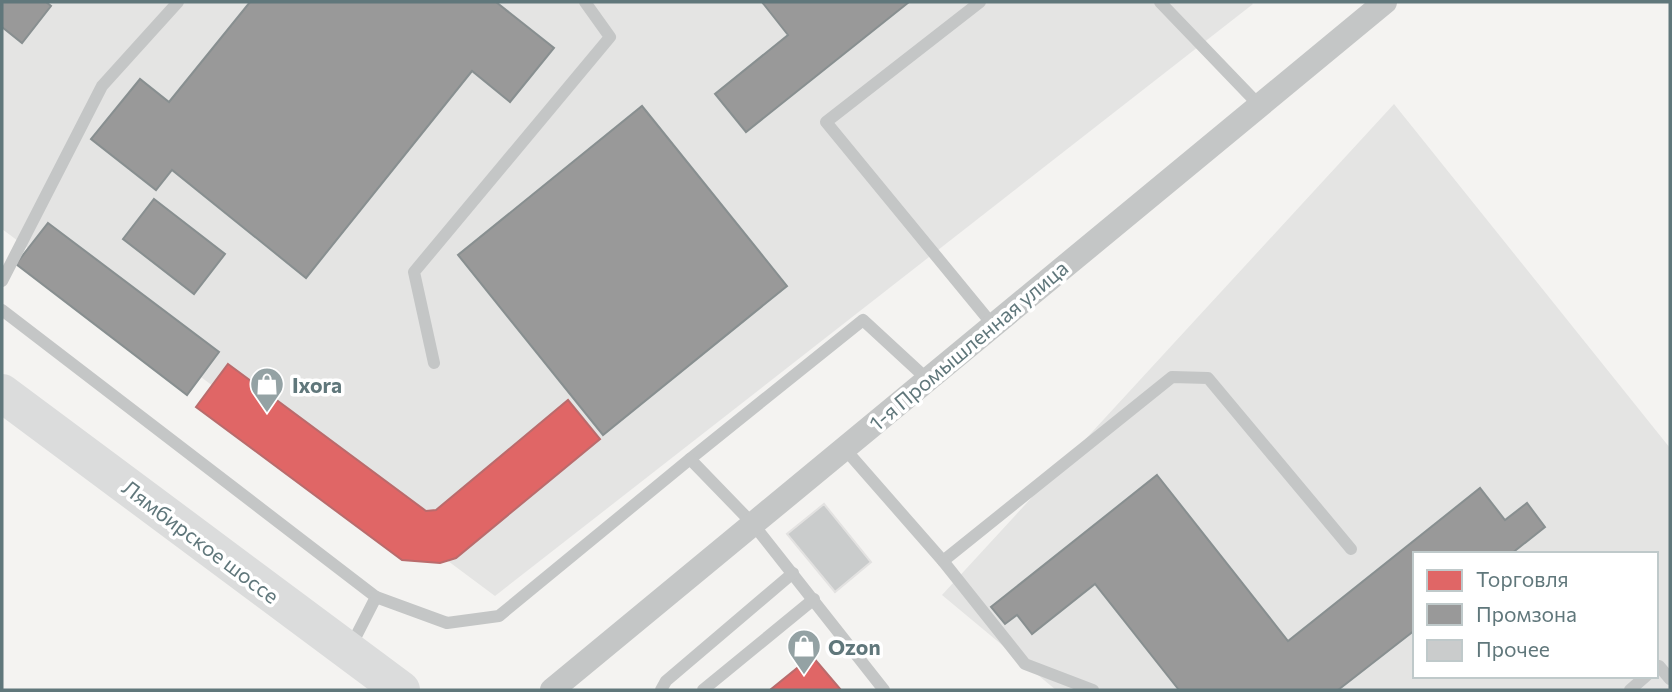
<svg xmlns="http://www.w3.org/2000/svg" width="1672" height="692" font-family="Commissioner,sans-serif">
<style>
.built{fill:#e4e4e3;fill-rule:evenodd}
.shops{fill:#e06666;stroke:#ba6b6c;stroke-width:2}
.industry{fill:#999;stroke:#888f90;stroke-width:2}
.building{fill:#cacccc;stroke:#e3e2e1;stroke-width:2}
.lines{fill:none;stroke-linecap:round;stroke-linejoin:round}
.lane{stroke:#c4c6c6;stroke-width:12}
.street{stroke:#c4c6c6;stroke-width:24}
.primary{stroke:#dbdcdc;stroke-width:38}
.labels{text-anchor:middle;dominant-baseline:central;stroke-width:7;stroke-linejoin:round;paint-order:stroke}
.street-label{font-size:21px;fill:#60777b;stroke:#fff}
.poi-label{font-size:21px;font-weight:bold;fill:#60777b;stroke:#fff;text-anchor:start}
</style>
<rect width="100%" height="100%" fill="#f4f3f1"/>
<g class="built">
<path d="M2,2H1251L1253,4L495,596L2,229Z"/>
<path d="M1394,104L1670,448V690H1056L942,595ZM1415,554H1656V676H1415Z"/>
</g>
<g class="shops">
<path d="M228,364L426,511L436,510L568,400L600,439L456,558L440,563L402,560L196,407Z"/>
<path d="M812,656L841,690H770Z"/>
</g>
<g class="industry">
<path d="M2,2H46L51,6L22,43L2,27Z"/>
<path d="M250,2H496L554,48L510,102L472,71L306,278L172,170L156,190L91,139L140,79L169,102Z"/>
<path d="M762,2H909L746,132L715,94L788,35Z"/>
<path d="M642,106L787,286L603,435L458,255Z"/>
<path d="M154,199L225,254L194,294L123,239Z"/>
<path d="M48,223L219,352L187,395L16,264Z"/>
<path d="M1157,475L1288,641L1480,488L1505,520L1527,503L1545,527L1511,554H1415V630L1338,690H1179L1095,584L1032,634L1017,615L1005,624L991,607Z"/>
</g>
<path class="building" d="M824,504L871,562L835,592L787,534Z"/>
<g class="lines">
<g class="lane">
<path d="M980,2L826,122L992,324"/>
<path d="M1160,2L1258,104"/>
<path d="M2,281L102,86L178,2"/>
<path d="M2,310L376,597L350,648"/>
<path d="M434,363L414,272L610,37L585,2"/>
<path d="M844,448L943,561L1172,377L1208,378L1351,549"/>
<path d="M690,459L863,320L927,379"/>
<path d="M943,561L1025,664L1093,690"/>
<path d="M376,597L447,623L499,616L690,459L753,524L884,690"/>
<path d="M1656,668L1659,666L1670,679"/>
<path d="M661,690L666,681L793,573"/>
<path d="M703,690L814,599"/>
<path d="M1630,690L1646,676"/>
</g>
<path class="street" d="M552,690L1385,2"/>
<path class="primary" d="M2,393L401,690"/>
</g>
<defs>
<g id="shop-pin" transform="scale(1.75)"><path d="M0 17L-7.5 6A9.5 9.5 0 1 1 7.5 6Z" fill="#94a2a4" stroke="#fff"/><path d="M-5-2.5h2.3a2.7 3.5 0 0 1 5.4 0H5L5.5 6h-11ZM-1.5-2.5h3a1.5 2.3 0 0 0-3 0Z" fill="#fff"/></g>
</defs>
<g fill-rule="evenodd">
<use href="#shop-pin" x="267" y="384"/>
<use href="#shop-pin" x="804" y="646"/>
</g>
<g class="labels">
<g class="street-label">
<text transform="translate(968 345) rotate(-40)">1-я Промышленная улица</text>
<text transform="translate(201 541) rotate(37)">Лямбирское шоссе</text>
</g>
<g class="poi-label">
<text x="292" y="384">Ixora</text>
<text x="828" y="646">Ozon</text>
</g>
</g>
<rect width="1672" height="692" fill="none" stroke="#60777b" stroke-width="7"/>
<rect x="1413" y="552" width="245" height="126" fill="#ffffff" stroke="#bfc9ca" stroke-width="2"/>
<rect x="1427" y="570" width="35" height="21" fill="#e06666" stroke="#bfc9ca" stroke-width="2"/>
<text x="1476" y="587" font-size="21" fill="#60777b">Торговля</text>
<rect x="1427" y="604" width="35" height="21" fill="#999999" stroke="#bfc9ca" stroke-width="2"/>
<text x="1476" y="622" font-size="21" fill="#60777b">Промзона</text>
<rect x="1427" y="640" width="35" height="21" fill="#cacccc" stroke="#bfc9ca" stroke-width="2"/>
<text x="1476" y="657" font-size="21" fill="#60777b">Прочее</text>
</svg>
